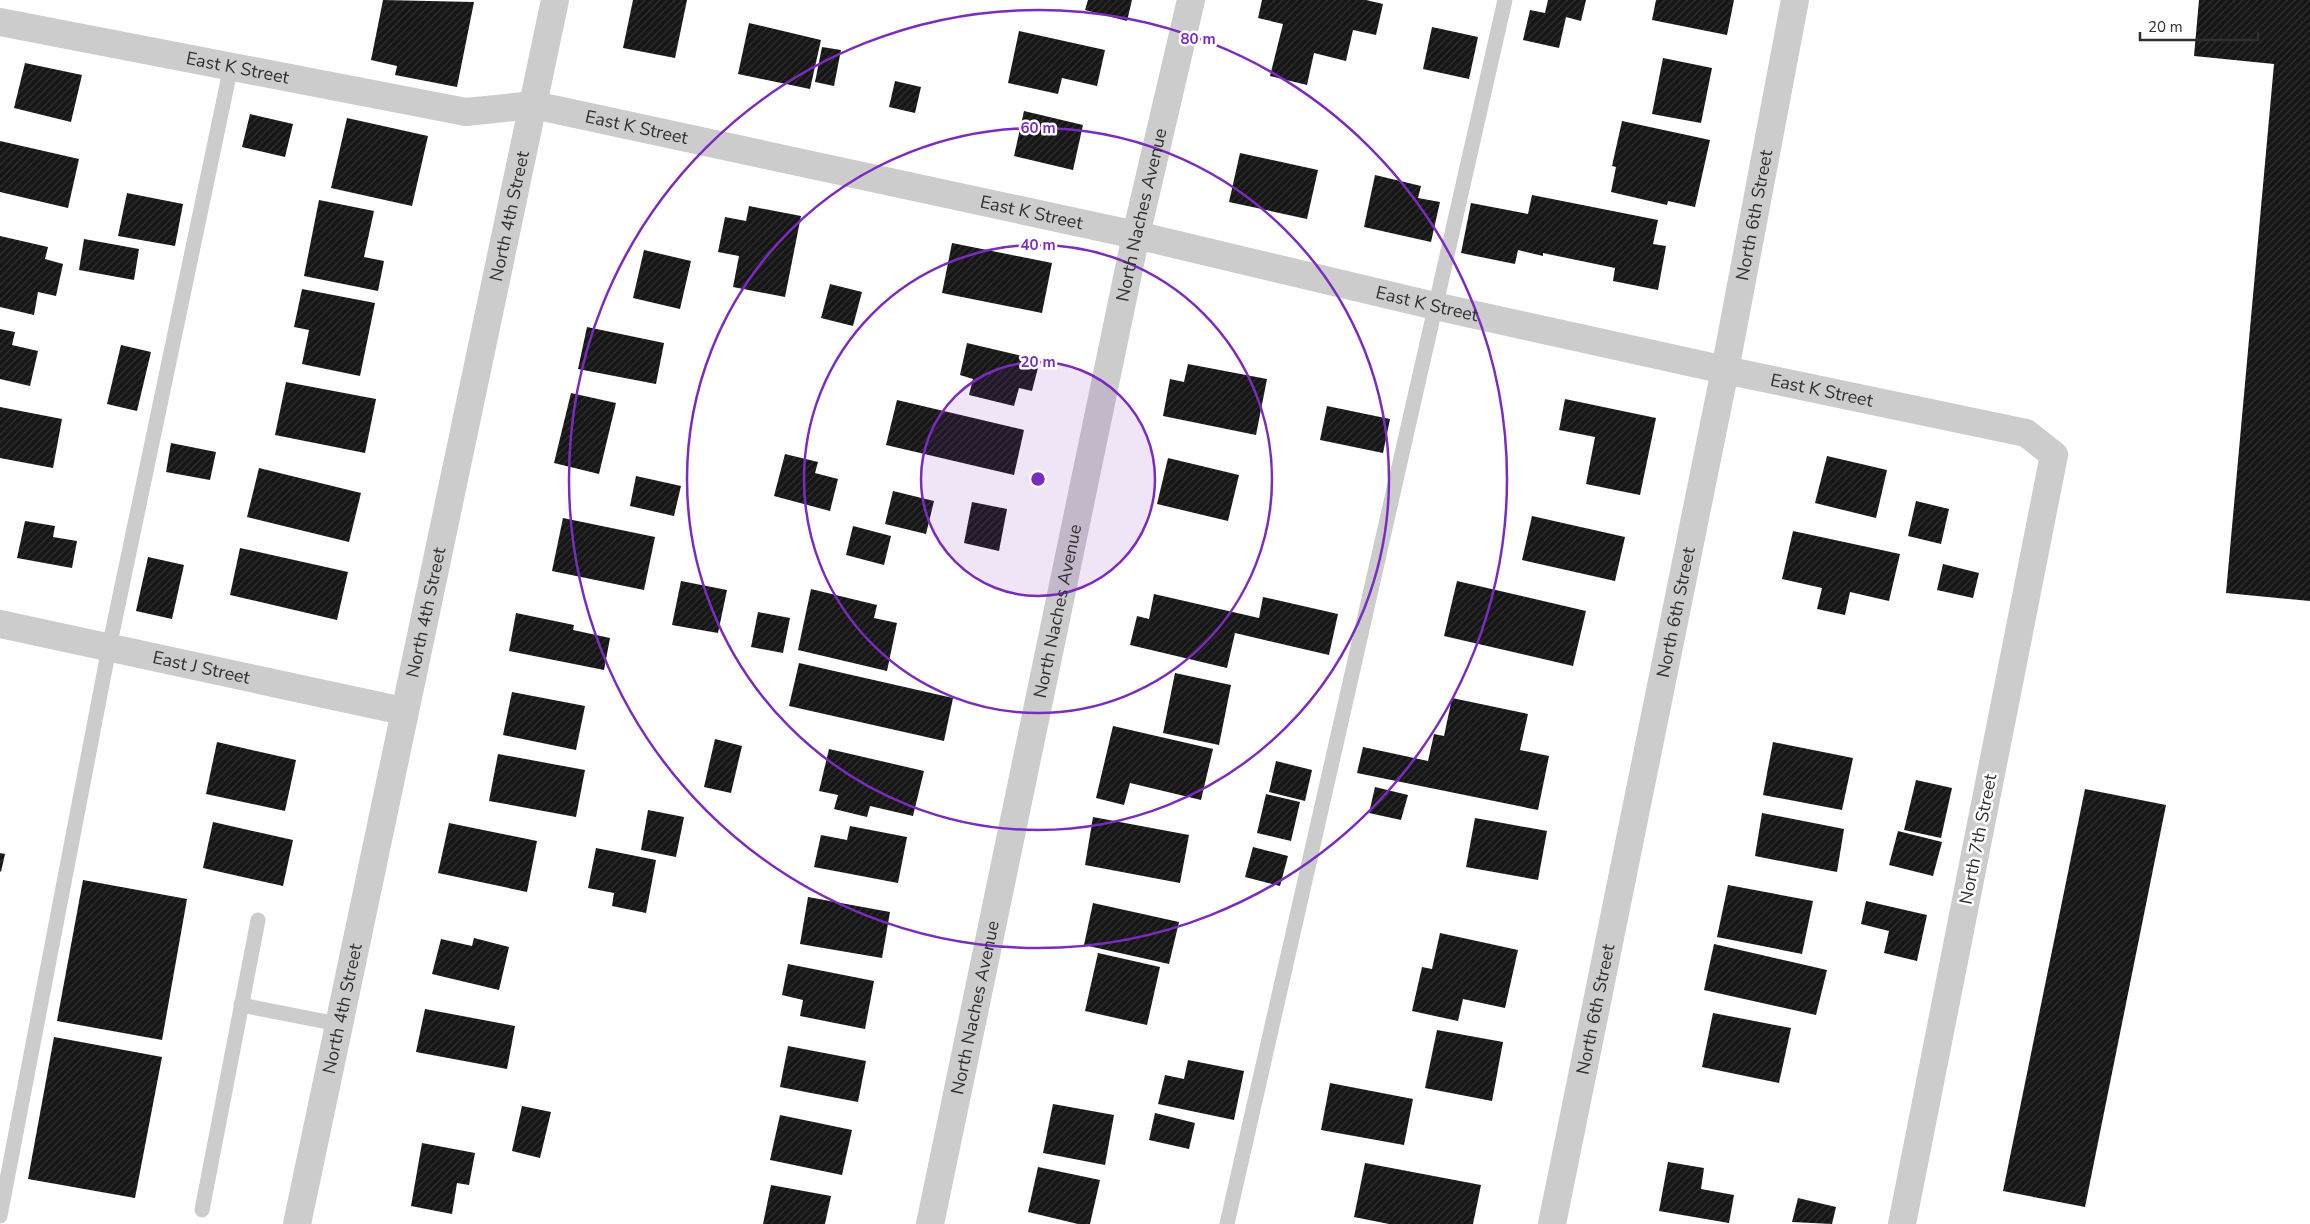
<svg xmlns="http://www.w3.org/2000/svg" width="2310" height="1224" font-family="'Nunito Sans',sans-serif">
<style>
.building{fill:url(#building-hatch)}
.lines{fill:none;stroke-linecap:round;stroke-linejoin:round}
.lane{stroke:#ccc;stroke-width:15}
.street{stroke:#ccc;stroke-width:28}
.ring{fill:none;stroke:#7b2cbf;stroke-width:2.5}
.labels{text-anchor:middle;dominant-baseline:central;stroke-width:5;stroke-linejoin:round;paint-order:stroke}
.street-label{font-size:18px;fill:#2f2f2f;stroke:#fff}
.centre{fill:#7b2cbf;stroke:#fff;stroke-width:2.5}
.ring-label{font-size:15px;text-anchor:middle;font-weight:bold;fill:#7b2cbf;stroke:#fff;stroke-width:5;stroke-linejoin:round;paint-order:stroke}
</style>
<defs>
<pattern id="building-hatch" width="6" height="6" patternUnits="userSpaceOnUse" patternTransform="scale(1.25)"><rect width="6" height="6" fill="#161616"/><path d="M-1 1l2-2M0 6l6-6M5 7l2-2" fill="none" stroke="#303030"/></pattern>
</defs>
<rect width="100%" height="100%" fill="#fff"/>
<g class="building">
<path d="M383,0L474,2L457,87L395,75L397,66L371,60Z"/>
<path d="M633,0H687L675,58L623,48Z"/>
<path d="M1088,0H1132L1127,21L1085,10Z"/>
<path d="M1262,0H1366L1383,4L1376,35L1353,30L1346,61L1314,53L1307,85L1270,76L1283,24L1258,18Z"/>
<path d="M1548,0H1586L1581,21L1566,17L1559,48L1523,40L1530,10L1545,13Z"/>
<path d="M1656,0H1734L1727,35L1652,20Z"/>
<path d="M2199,0H2310V601L2226,593L2274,64L2194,56Z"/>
<path d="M749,23L821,40L810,89L738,74Z"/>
<path d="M1432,27L1478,37L1469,79L1423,69Z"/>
<path d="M1019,31L1105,50L1097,86L1062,78L1058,94L1008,83Z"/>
<path d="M822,47L841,50L834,86L815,82Z"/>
<path d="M1663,58L1712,68L1701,123L1652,114Z"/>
<path d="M25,63L82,75L71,122L14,108Z"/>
<path d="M895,81L921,87L915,113L889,107Z"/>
<path d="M1024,111L1083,125L1073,170L1014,156Z"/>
<path d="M250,114L293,124L285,157L242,147Z"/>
<path d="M347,118L428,136L412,206L331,188Z"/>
<path d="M1622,121L1710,140L1695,207L1668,201L1667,205L1611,192L1616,167L1612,166Z"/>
<path d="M0,141L79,159L68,208L0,192Z"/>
<path d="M1240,153L1318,170L1307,219L1229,202Z"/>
<path d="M1375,175L1421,186L1418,198L1440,202L1431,242L1364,227Z"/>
<path d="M127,193L183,204L175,246L118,236Z"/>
<path d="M1532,195L1658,220L1653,244L1666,246L1658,290L1613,281L1615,268L1543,253V256L1518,250L1515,264L1461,253L1471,203L1528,214Z"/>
<path d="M319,200L374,211L364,257L384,261L378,291L304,276Z"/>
<path d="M749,206L801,216L785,297L733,287L739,256L718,252L725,217L746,221Z"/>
<path d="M0,236L48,247L45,259L63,264L56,296L38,292L34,315L0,307Z"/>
<path d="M84,239L139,249L134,280L79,270Z"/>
<path d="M952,243L1052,263L1042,313L942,293Z"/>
<path d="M644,250L691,261L680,309L633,298Z"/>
<path d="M830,284L862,292L853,326L821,318Z"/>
<path d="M302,289L375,303L360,376L302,364L309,330L294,327Z"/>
<path d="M587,327L664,343L656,384L578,369Z"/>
<path d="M0,329L15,332L12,345L38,351L30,386L0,379Z"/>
<path d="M967,343L1040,360L1032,391L1019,388L1014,406L969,395L973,379L960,375Z"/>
<path d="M121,345L151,352L137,411L107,404Z"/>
<path d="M1188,364L1267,379L1256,435L1163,416L1170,379L1184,382Z"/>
<path d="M286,382L376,399L365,453L275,435Z"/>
<path d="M571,393L616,403L599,474L554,463Z"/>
<path d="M1565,399L1656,418L1640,495L1586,484L1595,437L1559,430Z"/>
<path d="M897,400L1024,430L1014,475L886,445Z"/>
<path d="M1327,406L1390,419L1383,453L1320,440Z"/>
<path d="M0,407L62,419L53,468L0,458Z"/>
<path d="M171,443L216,452L210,480L166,472Z"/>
<path d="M785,454L818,462L815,473L838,479L830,511L774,496Z"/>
<path d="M1827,456L1887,470L1876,518L1815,503Z"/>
<path d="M1168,458L1239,475L1228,521L1157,504Z"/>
<path d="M259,468L361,493L349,542L247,517Z"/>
<path d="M636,476L681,486L674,516L630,506Z"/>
<path d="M893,491L934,501L926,534L885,524Z"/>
<path d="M1916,501L1949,509L1941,544L1908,536Z"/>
<path d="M972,502L1007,509L999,551L964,543Z"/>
<path d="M1532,516L1625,537L1615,581L1522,560Z"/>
<path d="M563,518L655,537L644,590L552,571Z"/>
<path d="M25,521L55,526L53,537L77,541L72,568L17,558Z"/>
<path d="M853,526L891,536L884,565L846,555Z"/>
<path d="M1793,531L1900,554L1889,601L1850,592L1845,615L1817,609L1822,588L1782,579Z"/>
<path d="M240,548L348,572L337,620L230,595Z"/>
<path d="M148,557L184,565L172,619L136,611Z"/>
<path d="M1943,564L1979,573L1973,598L1937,590Z"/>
<path d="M681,581L727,590L718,633L672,625Z"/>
<path d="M1457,581L1586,611L1573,666L1444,636Z"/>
<path d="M811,589L877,605L874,618L897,623L887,671L798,650Z"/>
<path d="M1154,594L1259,618L1263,597L1338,614L1329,655L1235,633L1227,668L1130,645L1137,616L1149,619Z"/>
<path d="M758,612L790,618L783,653L751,647Z"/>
<path d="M516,613L574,625L573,630L610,638L604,670L509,651Z"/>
<path d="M799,663L953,698L944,741L789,706Z"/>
<path d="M1175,673L1231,685L1219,745L1163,733Z"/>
<path d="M512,692L585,706L576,750L503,735Z"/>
<path d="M1452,698L1528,714L1520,750L1549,756L1538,810L1357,773L1363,747L1428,761L1434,734L1444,736Z"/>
<path d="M1113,726L1213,749L1201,800L1130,783L1124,805L1096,798Z"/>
<path d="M715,739L742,746L731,793L704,787Z"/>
<path d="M217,742L296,760L285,811L206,794Z"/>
<path d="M1773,742L1853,758L1842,810L1763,795Z"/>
<path d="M829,749L924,771L913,816L870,806L867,817L834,809L838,795L819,791Z"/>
<path d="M498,754L585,770L576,817L489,801Z"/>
<path d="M1276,761L1312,770L1305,801L1269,792Z"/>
<path d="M1916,780L1952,788L1941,838L1904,830Z"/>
<path d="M1375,787L1408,795L1401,820L1369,813Z"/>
<path d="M2085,789L2166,805L2085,1207L2003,1191Z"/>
<path d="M1266,794L1300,802L1291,841L1257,833Z"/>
<path d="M648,810L684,817L676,857L641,850Z"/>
<path d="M1762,813L1844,829L1837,872L1755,856Z"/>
<path d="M1093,817L1189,835L1180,883L1085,865Z"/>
<path d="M1475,818L1547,831L1538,880L1466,867Z"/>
<path d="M213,822L293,840L283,886L203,868Z"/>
<path d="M449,823L537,841L527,892L438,873Z"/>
<path d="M850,826L907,837L898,883L814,867L821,835L847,840Z"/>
<path d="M1898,831L1942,842L1933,876L1889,865Z"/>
<path d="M1253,847L1288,856L1280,886L1245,877Z"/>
<path d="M596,848L656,860L646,913L612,906L614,893L588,888Z"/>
<path d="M0,853L5,854L1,872L0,871Z"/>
<path d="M83,880L187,899L162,1040L57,1021Z"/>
<path d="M1728,885L1813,901L1802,954L1717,937Z"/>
<path d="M808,897L890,912L882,958L800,944Z"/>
<path d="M1866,901L1927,915L1917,961L1884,953L1889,931L1861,924Z"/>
<path d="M1093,903L1179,922L1169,964L1084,945Z"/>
<path d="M1440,933L1518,950L1505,1008L1463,999L1458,1021L1412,1011L1422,967L1432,969Z"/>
<path d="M474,938L509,947L499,990L432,974L441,939L472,946Z"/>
<path d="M1714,944L1827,970L1816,1015L1704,990Z"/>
<path d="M1098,953L1160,967L1147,1025L1085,1011Z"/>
<path d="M788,964L874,981L865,1029L800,1016L803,1000L782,995Z"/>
<path d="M425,1009L515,1026L507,1069L416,1052Z"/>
<path d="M1713,1013L1791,1028L1779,1083L1702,1067Z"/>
<path d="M1437,1030L1503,1042L1492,1101L1425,1088Z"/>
<path d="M54,1037L162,1057L135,1198L28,1179Z"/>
<path d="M788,1046L866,1061L858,1102L780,1087Z"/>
<path d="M1188,1060L1244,1071L1234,1120L1158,1104L1165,1075L1184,1079Z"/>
<path d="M1330,1083L1413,1099L1404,1145L1321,1130Z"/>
<path d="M1053,1104L1114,1115L1105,1165L1043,1153Z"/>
<path d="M522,1106L551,1112L540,1158L512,1151Z"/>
<path d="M1155,1113L1195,1123L1189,1149L1149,1140Z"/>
<path d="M780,1115L852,1130L842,1175L770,1160Z"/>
<path d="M422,1143L475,1153L469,1185L457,1183L452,1214L411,1206Z"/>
<path d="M1668,1162L1704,1168L1701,1189L1734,1195L1729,1223L1659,1211Z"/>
<path d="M1365,1163L1481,1185L1473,1224H1389L1354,1217Z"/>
<path d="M1038,1167L1100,1180L1090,1224H1078L1028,1212Z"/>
<path d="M771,1185L831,1196L825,1224H763Z"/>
<path d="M1798,1198L1836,1207L1832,1224L1792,1222Z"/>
</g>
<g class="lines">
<g class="lane">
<path d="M241,1005L338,1024"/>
<path d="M202,1210L258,920"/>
<path d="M0,1216L109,648L231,66"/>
<path d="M1227,1224L1505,0"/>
</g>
<g class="street">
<path id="s1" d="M0,22L466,112L534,105L1136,235L1435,306L1725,370L2026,433L2054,455L1902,1224"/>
<path id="s2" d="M0,624L403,711"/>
<path id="s3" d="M297,1224L555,0"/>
<path id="s4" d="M930,1224L1136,235L1191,0"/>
<path id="s5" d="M1552,1224L1725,370L1795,0"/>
</g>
</g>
<circle cx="1038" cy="479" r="117" fill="#7b2cbf" fill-opacity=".12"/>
<g class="ring">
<circle cx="1038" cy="479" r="117"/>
<circle cx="1038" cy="479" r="234"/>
<circle cx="1038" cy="479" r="351"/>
<circle cx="1038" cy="479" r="469"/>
</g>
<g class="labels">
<g class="street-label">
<text stroke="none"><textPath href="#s1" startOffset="242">East K Street</textPath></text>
<text stroke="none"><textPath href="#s1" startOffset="648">East K Street</textPath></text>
<text stroke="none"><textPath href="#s1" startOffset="1052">East K Street</textPath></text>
<text stroke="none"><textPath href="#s4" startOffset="1031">North Naches Avenue</textPath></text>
<text stroke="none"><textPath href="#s5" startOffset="1029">North 6th Street</textPath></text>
<text stroke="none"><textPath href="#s3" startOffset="1030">North 4th Street</textPath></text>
<text stroke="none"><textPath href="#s1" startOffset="1458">East K Street</textPath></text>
<text stroke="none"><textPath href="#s1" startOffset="1862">East K Street</textPath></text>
<text stroke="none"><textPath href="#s4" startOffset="626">North Naches Avenue</textPath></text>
<text stroke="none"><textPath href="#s3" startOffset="625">North 4th Street</textPath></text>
<text stroke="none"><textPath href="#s5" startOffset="624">North 6th Street</textPath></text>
<text stroke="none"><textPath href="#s2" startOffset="206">East J Street</textPath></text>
<text transform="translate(1978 839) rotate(-79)">North 7th Street</text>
<text stroke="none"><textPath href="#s3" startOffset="220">North 4th Street</textPath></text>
<text stroke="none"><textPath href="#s4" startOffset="221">North Naches Avenue</textPath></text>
<text stroke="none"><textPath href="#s5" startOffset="219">North 6th Street</textPath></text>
</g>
</g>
<circle cx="1038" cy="479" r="8" class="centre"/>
<g class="ring-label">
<text x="1198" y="44">80 m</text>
<text x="1038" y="133">60 m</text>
<text x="1038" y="250">40 m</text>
<text x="1038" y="367">20 m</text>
</g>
<path d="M2140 32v8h118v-8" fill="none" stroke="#2f2f2f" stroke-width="2.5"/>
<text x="2148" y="32" font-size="15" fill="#2f2f2f" stroke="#ffffff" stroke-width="4" paint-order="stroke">20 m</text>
</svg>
